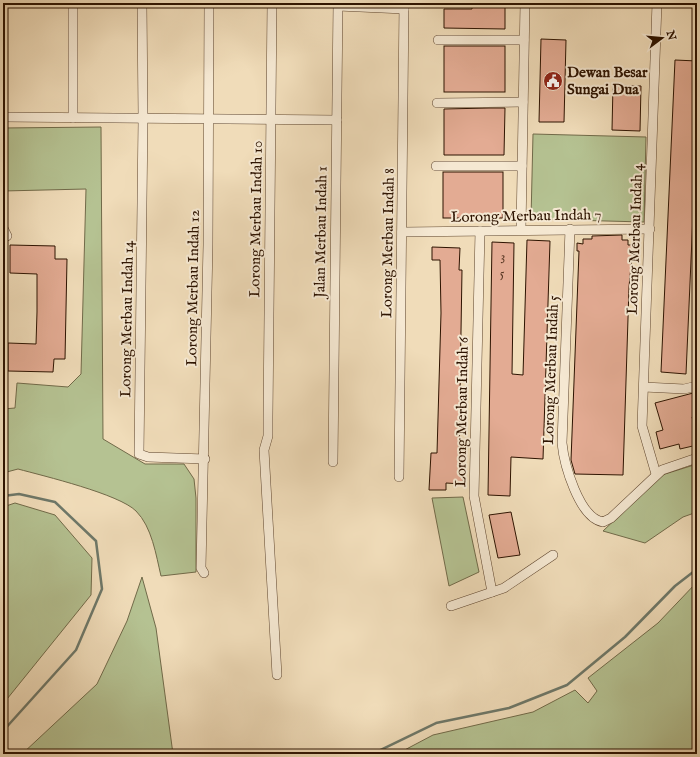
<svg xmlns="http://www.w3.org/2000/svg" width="700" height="757" font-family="'IM FELL English',serif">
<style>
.green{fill:#b5c292;stroke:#716a49}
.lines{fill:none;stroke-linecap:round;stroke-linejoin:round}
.stream{stroke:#6e7869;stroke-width:2.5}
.building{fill:#e3ab93;stroke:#2d1300}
.street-casing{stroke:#5e452e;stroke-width:10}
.street{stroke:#f5e8d2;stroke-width:9}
.labels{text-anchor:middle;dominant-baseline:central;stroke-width:4;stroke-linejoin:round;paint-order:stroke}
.number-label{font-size:13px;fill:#5a3925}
.poi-label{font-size:15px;font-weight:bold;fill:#2d1300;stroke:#f5e8d2;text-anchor:start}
.street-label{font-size:15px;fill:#2d1300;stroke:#f5e8d2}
</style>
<rect width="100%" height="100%" fill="#f0dcb9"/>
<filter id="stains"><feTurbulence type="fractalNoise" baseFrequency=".005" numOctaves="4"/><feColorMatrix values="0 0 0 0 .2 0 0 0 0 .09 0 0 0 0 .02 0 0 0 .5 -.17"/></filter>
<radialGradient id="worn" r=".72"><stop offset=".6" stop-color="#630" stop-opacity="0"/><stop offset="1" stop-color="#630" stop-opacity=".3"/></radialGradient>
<g class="green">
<path d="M101,127L103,439L145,464H184L194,479L196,498V572L161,576C156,555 152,527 136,511C119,494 44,476 18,469L3,473V409L15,408L17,383L68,387L81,374L86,189L3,191V128Z"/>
<path d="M533,134L646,137L644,222L531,219Z"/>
<path d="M697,464V512L683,517L645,543L603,531L662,475Z"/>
<path d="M463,497L479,572L449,586L432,498Z"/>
<path d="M15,503L55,515L92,558L91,595L3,704V507Z"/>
<path d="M142,577L156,628L173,754H22L97,684L127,621Z"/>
<path d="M697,582V754H397L433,735L533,712L575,690L588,703L597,691L588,678L658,623Z"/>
</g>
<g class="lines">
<g class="stream">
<path d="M3,496L19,494L55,502L96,541L102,589L76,650L3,731"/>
<path d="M312,754L316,752L325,754"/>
<path d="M372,754L436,723L509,708L567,685L625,637L675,586L697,569"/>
</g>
</g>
<g class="building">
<path d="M472,3H505V29L444,28V9H472Z"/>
<path d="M541,39L566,40L564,122H539Z"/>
<rect x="444" y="46" width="61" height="46"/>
<path d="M675,60L697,61V124L686,374L661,372Z"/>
<path d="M613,85L641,86L640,131L612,130Z"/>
<path d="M489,108H505L504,155H444V109Z"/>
<rect x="443" y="172" width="60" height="46"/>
<path d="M622,235V240H628V245H633L629,287L623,475L575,474L571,460L579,251H577V243L583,244V239H592V236Z"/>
<path d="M527,240L550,241L543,459L511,457L510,496L488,495L492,242L514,243L512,374L523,375Z"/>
<path d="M10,245L55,246V259H67L65,359H54L53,372L8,371V343L36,344L37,312V274L10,273Z"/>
<path d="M432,247L460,248L459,270H462L459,454H464L463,484L446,483V490H429L431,453H437L441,313L440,260H432Z"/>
<path d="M697,392V416L692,417L697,435V445L680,449L679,444L660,449L656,432L663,430L655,403Z"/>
<path d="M511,512L520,555L498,558L489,515Z"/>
</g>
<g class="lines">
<g class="street-casing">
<g id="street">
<path d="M73,3V118"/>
<path d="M142,3L143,119L139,454L148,457L205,459"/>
<path d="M272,3L268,418V436L264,450L277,675"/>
<path d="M338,6L404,9"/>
<path d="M438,40H524"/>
<path d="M437,103L523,102"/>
<path d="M3,117L337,120"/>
<path d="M436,166H522"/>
<path d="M3,228L7,236"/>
<path d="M521,229L525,3"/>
<path d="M570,229L562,443C564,464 579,518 603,522L611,518L662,470L697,458"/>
<path d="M480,231L474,496L492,592"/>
<path d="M402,232L650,229"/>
<path d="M644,387L684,389L697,386"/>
<path d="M333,462L338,3"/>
<path d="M656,474L642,426L657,3"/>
<path d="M399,477L404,3"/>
<path d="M204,573L201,568L208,245L209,3"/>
<path d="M451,606L504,588L553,555"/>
</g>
</g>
<use href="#street" class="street"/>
</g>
<defs>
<g id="civic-disc" transform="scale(1)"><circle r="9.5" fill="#8f2418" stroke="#f5e8d2"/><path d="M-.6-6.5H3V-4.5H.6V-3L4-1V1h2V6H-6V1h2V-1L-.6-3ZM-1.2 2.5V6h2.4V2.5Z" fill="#fff"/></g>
</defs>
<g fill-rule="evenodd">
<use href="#civic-disc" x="553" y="81"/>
</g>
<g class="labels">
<g class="number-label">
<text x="503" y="256">3</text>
<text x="502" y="273">5</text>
</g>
<g class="poi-label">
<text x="567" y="72">Dewan Besar<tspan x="567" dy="17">Sungai Dua</tspan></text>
</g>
<g class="street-label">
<text transform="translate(526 216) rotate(-1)">Lorong Merbau Indah 7</text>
<text transform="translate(256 219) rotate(-89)">Lorong Merbau Indah 10</text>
<text transform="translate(321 232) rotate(-89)">Jalan Merbau Indah 1</text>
<text transform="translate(635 239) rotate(-88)">Lorong Merbau Indah 4</text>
<text transform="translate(388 243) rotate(-89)">Lorong Merbau Indah 8</text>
<text transform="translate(193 288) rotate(-89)">Lorong Merbau Indah 12</text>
<text transform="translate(127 319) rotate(-89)">Lorong Merbau Indah 14</text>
<text transform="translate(551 370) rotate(-88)">Lorong Merbau Indah 5</text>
<text transform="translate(462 412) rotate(-89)">Lorong Merbau Indah 6</text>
</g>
</g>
<rect width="700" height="757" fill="none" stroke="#f0dcb9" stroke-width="16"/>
<rect x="4" y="4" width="692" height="749" fill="none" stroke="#2d1300" stroke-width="2"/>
<rect x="8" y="8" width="684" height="741" fill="none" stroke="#2d1300"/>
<g transform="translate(662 38) rotate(74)" stroke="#f5e8d2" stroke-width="3" paint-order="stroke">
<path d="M0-3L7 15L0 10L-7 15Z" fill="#2d1300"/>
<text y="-6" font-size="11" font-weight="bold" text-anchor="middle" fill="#2d1300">N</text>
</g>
<rect width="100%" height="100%" filter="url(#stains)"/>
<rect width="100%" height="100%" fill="url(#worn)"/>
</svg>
